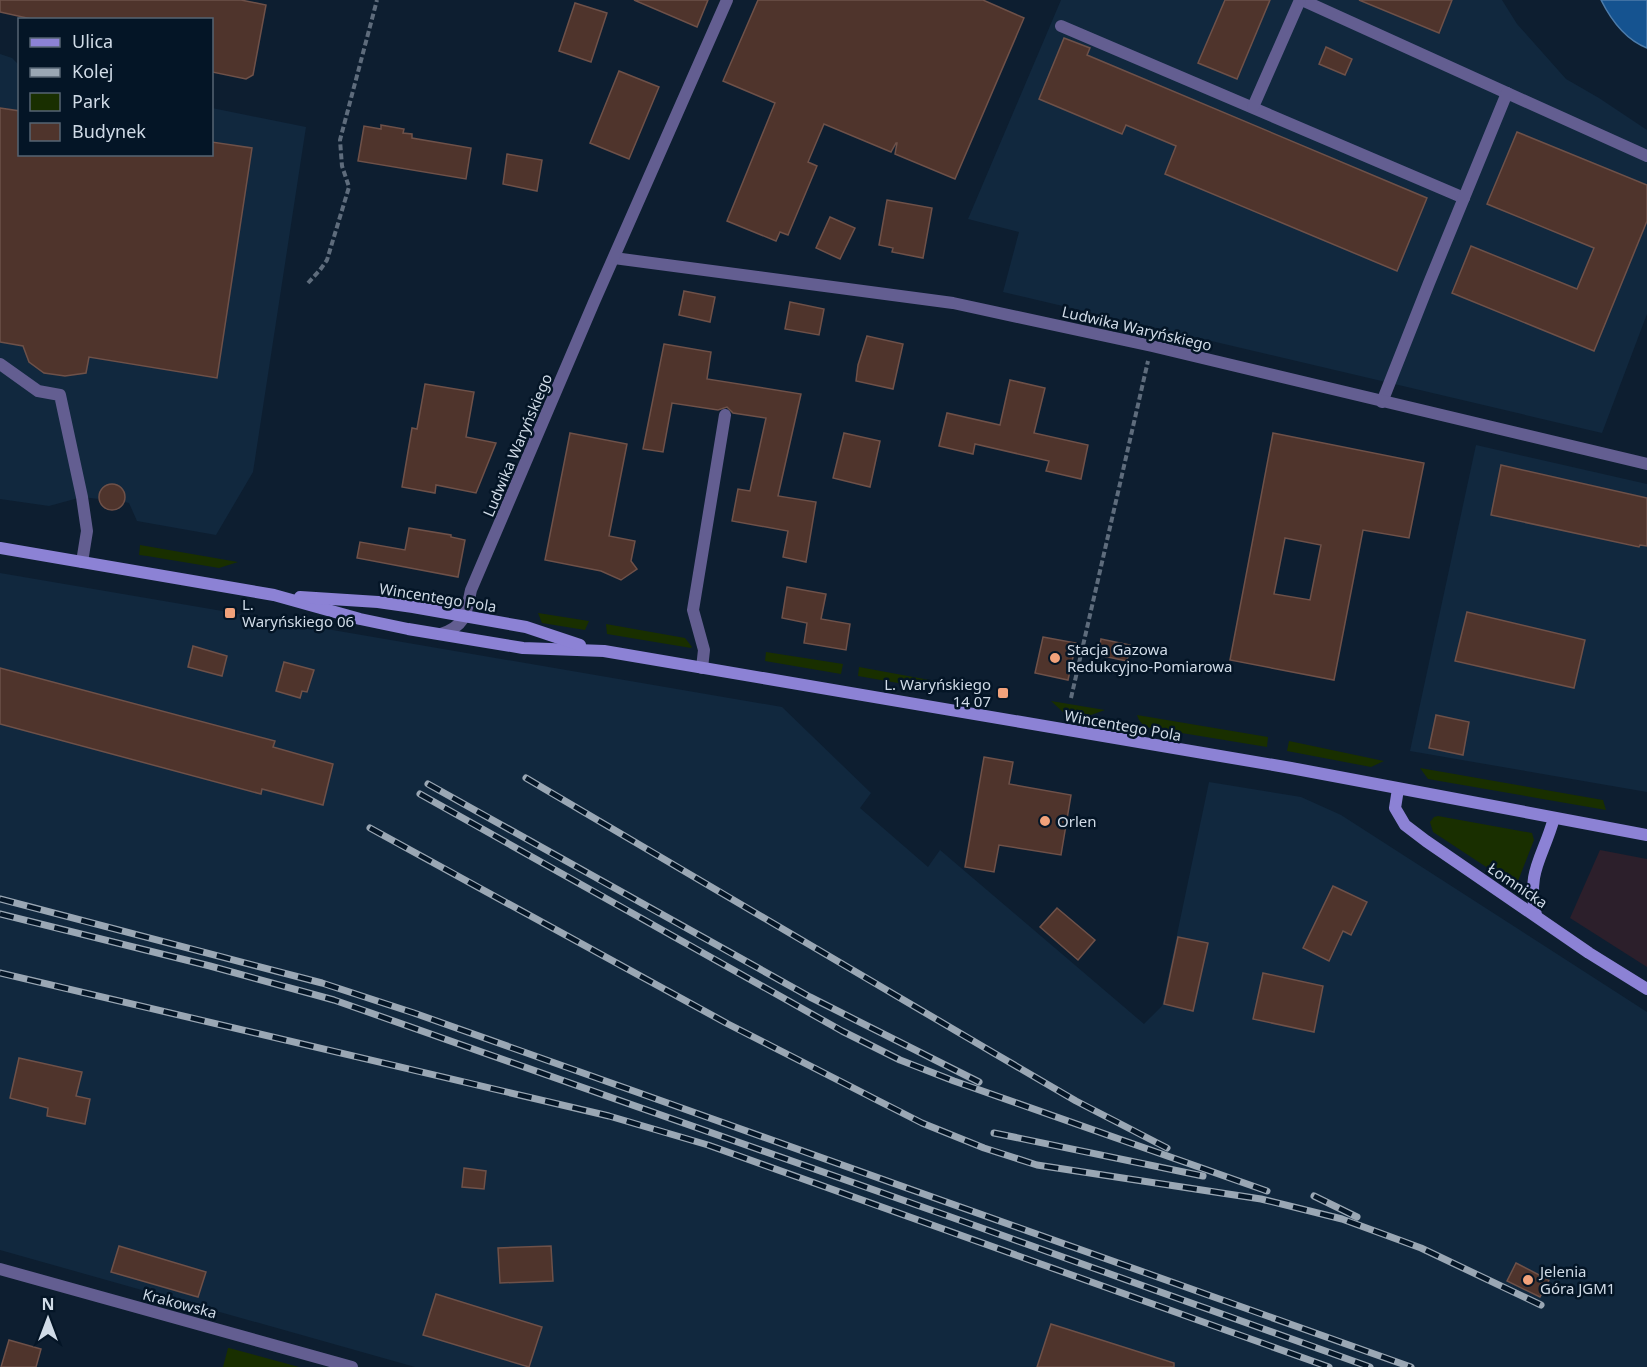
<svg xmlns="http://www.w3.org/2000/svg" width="1647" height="1367" font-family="'Noto Sans',sans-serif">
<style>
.commercial{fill:#2c1f2b}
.built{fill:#11283e}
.green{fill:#192f00}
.water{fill:#155390;stroke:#4d7caa;stroke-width:1.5}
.building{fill:#4f342c;stroke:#6e5149;stroke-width:1.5;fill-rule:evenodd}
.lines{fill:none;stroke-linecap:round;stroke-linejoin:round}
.path{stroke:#5e6c7c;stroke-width:4;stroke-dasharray:6 3;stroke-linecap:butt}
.lane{stroke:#635e91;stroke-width:12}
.street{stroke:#635e91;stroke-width:12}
.secondary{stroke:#8c82d5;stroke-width:12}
.rail-casing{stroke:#9aa7b4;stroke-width:7}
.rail{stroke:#041526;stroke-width:4.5;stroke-dasharray:14;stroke-linecap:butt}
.poi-dot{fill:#f1a27b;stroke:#041526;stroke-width:2}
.labels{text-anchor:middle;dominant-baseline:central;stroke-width:5;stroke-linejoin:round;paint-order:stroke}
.street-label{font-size:15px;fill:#d0dbe7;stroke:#041526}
.poi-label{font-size:15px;fill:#d0dbe7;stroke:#041526;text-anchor:start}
</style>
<rect width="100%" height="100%" fill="#0d1e30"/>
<path class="commercial" d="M1600,850L1647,859V967L1570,918Z"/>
<g class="built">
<path d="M1061,0H1502L1517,24L1566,79L1599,98L1647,130V314L1602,433L1003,292L1019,232L968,219Z"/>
<path d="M0,54L12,58L19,65L20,154H212V108L306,127L253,472L216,535L137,521L129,503L125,502L119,508L109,510L103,507L99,499L82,497L49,506L0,499Z"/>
<path d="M1476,445L1647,484V792L1410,751Z"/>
<path d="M0,573L782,707L871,793L860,808L928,867L940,850L1144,1024L1162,1006L1209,782L1301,797L1341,815L1647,1012V1367H415L0,1250Z"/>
</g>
<g class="green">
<path d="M140,545L238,562L219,568L147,556L139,555Z"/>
<path d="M538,613L589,621L585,630L542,623Z"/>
<path d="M606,624L685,638L692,647L691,648L607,634Z"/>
<path d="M766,652L843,664L841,674L765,661Z"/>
<path d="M859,667L946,683L921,687L858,676Z"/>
<path d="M1051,701L1105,710L1088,716L1063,712Z"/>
<path d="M1137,715L1268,737L1267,747L1145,727L1139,720Z"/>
<path d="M1289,741L1384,761L1371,767L1287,751Z"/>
<path d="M1420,768L1603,800L1606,810L1428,779Z"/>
<path d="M1438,816L1532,833L1534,840L1518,881L1514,883L1509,882L1433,832L1430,822L1434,817Z"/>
<path d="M228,1348H229L299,1367H223Z"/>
</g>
<path class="water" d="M1601,0H1647V48C1626,40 1611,20 1601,0Z"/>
<g class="building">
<path d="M0,0H241L266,5L253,75L246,79L212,72V20H36L0,12Z"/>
<path d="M634,0H708L697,27Z"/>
<path d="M758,0H983L1024,18L955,179L895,154L897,143H896L891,152L824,124L808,162L817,166L788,235L780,232L776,241L727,221L775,103L723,81Z"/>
<path d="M1225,0H1270L1237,79L1198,63Z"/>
<path d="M1359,0H1452L1439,33Z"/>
<path d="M575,3L607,13L591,62L559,51Z"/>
<path d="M1064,38L1090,48L1087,55L1427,198L1397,271L1165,174L1176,146L1126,125L1122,134L1039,99Z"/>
<path d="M1326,47L1352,59L1345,75L1319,64Z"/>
<path d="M619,71L659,87L629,159L590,143Z"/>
<path d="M0,108L20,111V154H212V142L252,148L217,378L89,357L86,373L65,376L44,373L29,362L23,346L0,342Z"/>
<path d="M381,125L404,129L403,133L412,134V138L471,148L466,179L358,161L364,126L381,129Z"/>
<path d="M1517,132L1647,185V221L1594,351L1452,293L1471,246L1577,289L1594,248L1487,204Z"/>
<path d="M507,154L542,160L537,191L503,184Z"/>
<path d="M887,200L932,208L923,258L892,252L893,248L879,245Z"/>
<path d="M830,217L855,228L840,259L816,248Z"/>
<path d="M684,291L715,297L710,322L679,315Z"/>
<path d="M790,302L824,309L819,335L785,329Z"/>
<path d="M867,336L903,344L893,389L856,381L858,365Z"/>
<path d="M664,344L711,352L707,379L801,394L778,496L816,502L806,562L783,557L788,531L732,521L738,489L750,491L766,418L733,413L727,407L718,410L672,403L663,452L643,449Z"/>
<path d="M1010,380L1045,388L1034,433L1088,445L1081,479L1046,471L1049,461L975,444L973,454L939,446L947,413L1000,425Z"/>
<path d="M425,384L474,392L466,437L496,443L476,493L436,485L435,493L402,487L412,428L417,429Z"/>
<path d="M570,433L627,444L609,536L635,541L631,561L637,569L621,580L601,571L545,560Z"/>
<path d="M844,433L880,441L870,487L833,478Z"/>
<path d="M1273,433L1424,463L1409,538L1363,530L1334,680L1230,660ZM1285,538L1321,545L1310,600L1274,594Z"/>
<path d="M1501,465L1647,498V546L1640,545L1639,547L1491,515Z"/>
<circle cx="112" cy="497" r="13"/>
<path d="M409,528L451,535V537L465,540L458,577L357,558L360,542L405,550Z"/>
<path d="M787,587L826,594L821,619L850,624L846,650L804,643L807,623L782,618Z"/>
<path d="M1467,612L1585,640L1574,688L1455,661Z"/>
<path d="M1043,637L1076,643L1068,680L1035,673Z"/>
<path d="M1101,639L1130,645L1127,661L1098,655Z"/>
<path d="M193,646L227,656L222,676L188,667Z"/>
<path d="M284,662L314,670L307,692L302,691L300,698L276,691Z"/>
<path d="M0,668L275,741L273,747L333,764L323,805L262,789L261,794L0,724Z"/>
<path d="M1436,715L1469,722L1463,755L1429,748Z"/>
<path d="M984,757L1013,762L1009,784L1071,795L1061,855L999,845L994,872L965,867Z"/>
<path d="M1333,886L1367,902L1351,935L1343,931L1329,961L1303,948Z"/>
<path d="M1057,908L1095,940L1078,960L1040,927Z"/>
<path d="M1178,937L1208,943L1193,1011L1164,1004Z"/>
<path d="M1263,973L1323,986L1314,1032L1253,1019Z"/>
<path d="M19,1058L82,1072L76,1096L90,1099L85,1124L47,1116L48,1108L10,1098Z"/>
<path d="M464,1168L486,1171L484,1189L462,1187Z"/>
<path d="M119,1246L206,1272L198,1297L111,1272Z"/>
<path d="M551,1246L553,1281L500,1283L498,1248Z"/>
<path d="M1516,1263L1549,1280L1540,1297L1507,1281Z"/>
<path d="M436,1294L542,1327L529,1367L423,1335Z"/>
<path d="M1051,1324L1174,1363V1367H1037Z"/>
<path d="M9,1340L41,1349L36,1367H1Z"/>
</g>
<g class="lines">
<g class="path">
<path d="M308,283L320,270L327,260L349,187L342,166L340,140L377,0"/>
<path d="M1071,698L1148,361"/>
</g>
<g class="lane">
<path d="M1302,0L1507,93"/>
<path d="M1061,26L1464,198"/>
<path d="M1253,107L1300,0"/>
<path d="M0,364L38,391L60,395L82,497L87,531L82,562"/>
<path d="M1382,402L1429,283L1507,93L1647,156"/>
<path d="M702,668L704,650L693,610L725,415"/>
</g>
<g class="street">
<path d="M614,258L953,303L1152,346L1647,464"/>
<path d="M441,634C466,626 466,613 471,590L594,302L727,0"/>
<path d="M0,1269L352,1367"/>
</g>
<g class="secondary">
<path d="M0,548L274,595L360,619L408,629L523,648L604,651L1291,768L1647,835"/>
<path d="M300,597L378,602L413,607L526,627L580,645"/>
<path d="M1398,789L1395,808L1405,825L1426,841L1589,953L1647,989"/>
<path d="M1536,915C1526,871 1543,858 1554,818"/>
</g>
<g class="rail-casing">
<g id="rail">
<path d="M526,778L992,1052L1076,1101L1167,1148"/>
<path d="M428,784L810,997L979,1082"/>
<path d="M420,794L842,1031L900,1060L954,1081L1267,1191"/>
<path d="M370,828L728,1024L922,1123L984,1148L1037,1165L1261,1199L1342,1219L1421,1248L1541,1305"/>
<path d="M0,899L322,983L414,1013L1411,1367"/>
<path d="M0,914L210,966L334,1000L948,1216L1370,1367"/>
<path d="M0,973L609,1116L708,1145L1329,1367"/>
<path d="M994,1133L1203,1176"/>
<path d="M1314,1196L1357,1217"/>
</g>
</g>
<use href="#rail" class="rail"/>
</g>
<g class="poi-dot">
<rect x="224" y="607" width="12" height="12" rx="3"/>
<circle cx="1055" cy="658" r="6"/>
<rect x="997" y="687" width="12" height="12" rx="3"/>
<circle cx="1045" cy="821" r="6"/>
<circle cx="1528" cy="1280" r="6"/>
</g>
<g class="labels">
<g class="street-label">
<text transform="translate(1137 328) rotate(13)">Ludwika Waryńskiego</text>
<text transform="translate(517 445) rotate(-67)">Ludwika Waryńskiego</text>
<text transform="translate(438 597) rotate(9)">Wincentego Pola</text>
<text transform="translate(1123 725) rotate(10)">Wincentego Pola</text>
<text transform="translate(1518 885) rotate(34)">Łomnicka</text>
<text transform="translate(180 1303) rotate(15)">Krakowska</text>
</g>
<g class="poi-label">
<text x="242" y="604">L.<tspan x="242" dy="17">Waryńskiego 06</tspan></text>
<text x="1067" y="649">Stacja Gazowa<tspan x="1067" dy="17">Redukcyjno-Pomiarowa</tspan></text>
<text x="991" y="684" text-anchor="end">L. Waryńskiego<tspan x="991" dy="17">14 07</tspan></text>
<text x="1057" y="821">Orlen</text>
<text x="1540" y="1271">Jelenia<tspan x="1540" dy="17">Góra JGM1</tspan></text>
</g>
</g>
<rect x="18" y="18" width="195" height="138" fill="#041526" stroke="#566473" stroke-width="1.5"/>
<rect x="30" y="38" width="30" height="9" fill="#8c82d5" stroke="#566473" stroke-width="1.5"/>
<text x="72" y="48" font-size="18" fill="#d0dbe7">Ulica</text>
<rect x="30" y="68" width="30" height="9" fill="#9aa7b4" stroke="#566473" stroke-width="1.5"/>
<text x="72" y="78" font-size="18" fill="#d0dbe7">Kolej</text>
<rect x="30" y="93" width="30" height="18" fill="#192f00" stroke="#566473" stroke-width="1.5"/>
<text x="72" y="108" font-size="18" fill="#d0dbe7">Park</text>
<rect x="30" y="123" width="30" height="18" fill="#4f342c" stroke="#566473" stroke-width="1.5"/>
<text x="72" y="138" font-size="18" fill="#d0dbe7">Budynek</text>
<g transform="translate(48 1319)" stroke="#041526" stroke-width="4.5" paint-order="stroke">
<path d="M0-4.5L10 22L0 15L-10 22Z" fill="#d0dbe7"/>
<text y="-9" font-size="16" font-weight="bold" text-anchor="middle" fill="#d0dbe7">N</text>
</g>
</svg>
